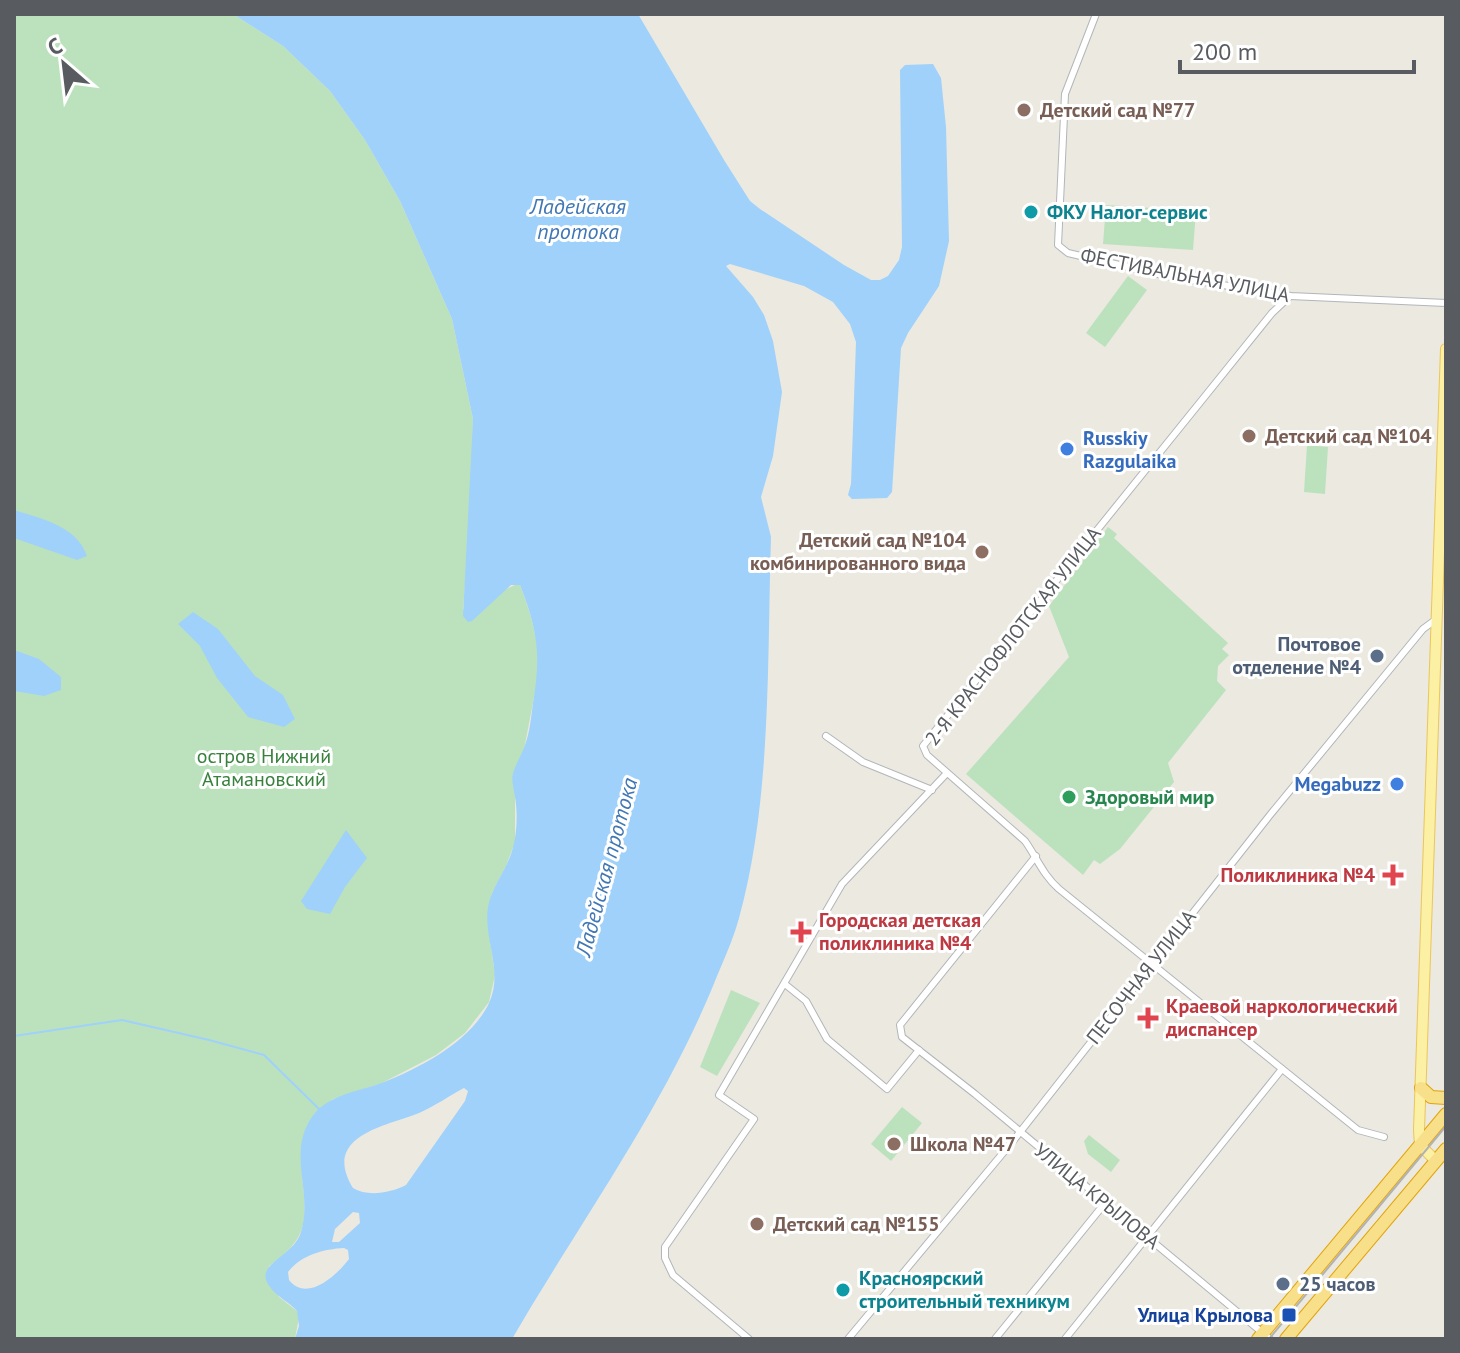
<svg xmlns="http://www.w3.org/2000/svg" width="1460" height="1353" font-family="'PT Sans',sans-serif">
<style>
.green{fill:#bce2bd}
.water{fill:#9fd1fb;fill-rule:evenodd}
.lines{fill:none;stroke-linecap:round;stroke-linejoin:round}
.stream{stroke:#9fd1fb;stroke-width:2}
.street-casing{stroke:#b2b6ba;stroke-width:8}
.primary-casing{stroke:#ebc659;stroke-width:12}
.highway-casing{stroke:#e2a409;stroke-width:14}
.street{stroke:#fff;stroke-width:6}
.primary{stroke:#fbf0a4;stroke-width:10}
.highway{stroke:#f8df8a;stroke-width:12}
.tram{stroke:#b1b2b2;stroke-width:2}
.education-dot{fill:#8d6e63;stroke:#fff;stroke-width:3}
.culture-dot{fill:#0f9aa8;stroke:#fff;stroke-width:3}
.shop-dot{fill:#3f7fe0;stroke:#fff;stroke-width:3}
.service-dot{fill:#5c6f8a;stroke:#fff;stroke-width:3}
.leisure-dot{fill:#2e9e5b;stroke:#fff;stroke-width:3}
.health-dot{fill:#e0444e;stroke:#fff;stroke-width:3}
.transit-dot{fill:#1a4fb4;stroke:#fff;stroke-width:3}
.labels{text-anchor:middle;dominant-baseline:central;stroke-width:6;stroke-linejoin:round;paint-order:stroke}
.education-label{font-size:20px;font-weight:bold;fill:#785e54;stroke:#fff;text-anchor:start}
.culture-label{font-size:20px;font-weight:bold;fill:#0d838f;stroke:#fff;text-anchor:start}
.street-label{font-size:20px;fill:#585c60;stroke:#fff}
.shop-label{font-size:20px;font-weight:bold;fill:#366cbe;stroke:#fff;text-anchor:start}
.service-label{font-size:20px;font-weight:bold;fill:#4e5e75;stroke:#fff;text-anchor:end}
.park-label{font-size:20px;fill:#37813c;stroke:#fff}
.leisure-label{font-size:20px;font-weight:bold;fill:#27864d;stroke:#fff;text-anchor:start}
.health-label{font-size:20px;font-weight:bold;fill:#be3a42;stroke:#fff;text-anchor:start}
.transit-label{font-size:20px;font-weight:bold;fill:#164399;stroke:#fff;text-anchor:end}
.water-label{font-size:22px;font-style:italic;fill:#4177b4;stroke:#fff}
</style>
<rect width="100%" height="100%" fill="#ebe9e0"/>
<g class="green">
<path d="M14,14H233L283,46L330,91L365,140L400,201L452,319L473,419L471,506L463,610L517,584L520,585C531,614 539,640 539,671L515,797V842L506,866L492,893L488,926L495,975L489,1002L465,1033L436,1055L382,1083L333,1099L314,1114C311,1130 301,1159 302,1175C307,1221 309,1238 269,1266L279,1297L297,1311L299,1317L295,1339H14Z"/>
<path d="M1106,205L1196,211L1193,250L1103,244Z"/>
<path d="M1128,276L1147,290L1105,347L1086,333Z"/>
<path d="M1307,445L1328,447L1325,494L1304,492Z"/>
<path d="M1108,527L1117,534L1114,538L1228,643L1222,649L1229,655L1218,666L1217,681L1226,690L1168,763L1174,782L1120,849L1100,864L1094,860L1083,875L966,774L1069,657L1049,606Z"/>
<path d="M731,990L760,1003L717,1076L700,1067Z"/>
<path d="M902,1107L922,1123L891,1161L871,1144Z"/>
<path d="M1089,1135L1120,1160L1111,1172L1088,1154L1084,1141Z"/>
</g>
<g class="water">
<path d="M233,14H638L724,160L750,201L760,209L844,265L871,280H880L888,276L899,260L902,247L900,70L905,65L933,64L941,78L946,127L949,241L939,286L908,333L901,348L892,492L887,498L852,499L848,495L851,484L856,342L850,324L833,302L804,286L730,264L726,266L753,297L764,315L773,341L782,392L773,456L761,497L771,537C767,660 772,799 739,918C733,941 722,963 713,986C661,1112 580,1222 512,1339H295L299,1326L297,1311C289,1302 277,1297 270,1287C252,1264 293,1258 301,1232C313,1192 288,1156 310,1120C325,1094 359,1092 384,1082C422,1067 471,1041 489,1003C504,971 483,939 488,907C492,886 506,871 512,851C517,835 518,814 515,797C514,789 511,781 513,773C516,763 522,754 525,745C530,732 531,717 533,703C541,655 538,631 520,585H511L472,621L468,622L463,616L473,419L452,319L400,201L365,140L330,91L283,46ZM464,1088L468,1091L465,1101L406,1185C391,1193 367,1197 353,1188C321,1136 386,1126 419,1113C435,1106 449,1096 464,1088ZM353,1212L359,1213L360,1223L339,1242H332L335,1229ZM344,1248L348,1250L349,1259C337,1275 307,1303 289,1280L288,1272C301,1255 324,1249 344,1248Z"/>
<path d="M14,510C42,519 77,526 87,556L77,560L14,538Z"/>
<path d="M193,612L218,629L255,676L283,695L295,719L284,727L248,717L217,678L200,646L178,624Z"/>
<path d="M14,650L39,659L61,677V690L44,696L14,691Z"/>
<path d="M346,830L367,858L345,887L330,914L307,909L301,901Z"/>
</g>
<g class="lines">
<path class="stream" d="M14,1036L122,1020L209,1040L264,1055L319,1109"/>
<g class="street-casing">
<g id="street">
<path d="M1096,14L1065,94L1058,245L1068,253L1167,276L1290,296L1446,303"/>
<path d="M1290,296L1272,313L1206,395L923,746L927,755L1025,841C1037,858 1043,875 1059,889L1358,1130L1384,1137"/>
<path d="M826,736L863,762L932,790"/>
<path d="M1036,856L900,1025L902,1037L975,1094L1270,1339"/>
<path d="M786,985L806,1001L827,1039L887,1089L919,1050"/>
<path d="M749,1339L673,1275L665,1258V1247L754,1119L719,1095L842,884L947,773"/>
<path d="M848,1339L1013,1141L1270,815L1423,629L1438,618"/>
<path d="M995,1339L1105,1203"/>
<path d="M1065,1339L1282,1069"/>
</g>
</g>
<g class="primary-casing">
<path id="primary" d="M1436,1161L1420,1145L1419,1130L1446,349"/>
</g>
<g class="highway-casing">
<g id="highway">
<path d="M1421,1088L1431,1097L1446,1098"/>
<path d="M1258,1339L1446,1114"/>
<path d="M1286,1339L1446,1149"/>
</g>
</g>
<use href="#street" class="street"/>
<use href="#primary" class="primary"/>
<use href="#highway" class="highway"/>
<path class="tram" d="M1269,1339L1446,1126"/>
</g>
<g class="education-dot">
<circle cx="1024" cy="110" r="8"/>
<circle cx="1249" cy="436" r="8"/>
<circle cx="982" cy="552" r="8"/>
<circle cx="894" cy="1144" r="8"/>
<circle cx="757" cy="1224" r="8"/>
</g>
<g class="culture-dot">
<circle cx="1031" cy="212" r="8"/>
<circle cx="843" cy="1290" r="8"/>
</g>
<g class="shop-dot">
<circle cx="1067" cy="449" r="8"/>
<circle cx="1397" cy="784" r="8"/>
</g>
<g class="service-dot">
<circle cx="1377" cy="656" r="8"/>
<circle cx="1283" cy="1284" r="8"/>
</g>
<circle class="leisure-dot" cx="1069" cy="797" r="8"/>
<g class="health-dot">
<path d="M1389 863h8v8h8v8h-8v8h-8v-8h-8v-8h8z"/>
<path d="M797 920h8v8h8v8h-8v8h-8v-8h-8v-8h8z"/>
<path d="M1144 1006h8v8h8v8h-8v8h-8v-8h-8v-8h8z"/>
</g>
<rect class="transit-dot" x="1281" y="1307" width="16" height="16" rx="4"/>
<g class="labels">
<g class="education-label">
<text x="1040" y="110">Детский сад №77</text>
<text x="1265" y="436">Детский сад №104</text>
<text x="966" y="540" text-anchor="end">Детский сад №104<tspan x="966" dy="23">комбинированного вида</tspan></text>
<text x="910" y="1144">Школа №47</text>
<text x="773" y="1224">Детский сад №155</text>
</g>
<g class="culture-label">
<text x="1047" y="212">ФКУ Налог-сервис</text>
<text x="859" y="1278">Красноярский<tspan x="859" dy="23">строительный техникум</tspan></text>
</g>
<g class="street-label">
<text transform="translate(1185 275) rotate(11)">ФЕСТИВАЛЬНАЯ УЛИЦА</text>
<text transform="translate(1013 636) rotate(-52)">2-Я КРАСНОФЛОТСКАЯ УЛИЦА</text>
<text transform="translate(1141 977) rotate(-52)">ПЕСОЧНАЯ УЛИЦА</text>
<text transform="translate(1097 1196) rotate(39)">УЛИЦА КРЫЛОВА</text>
</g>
<g class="shop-label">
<text x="1083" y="438">Russkiy<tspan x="1083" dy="23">Razgulaika</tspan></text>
<text x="1381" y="784" text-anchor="end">Megabuzz</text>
</g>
<g class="service-label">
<text x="1361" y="644">Почтовое<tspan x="1361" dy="23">отделение №4</tspan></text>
<text x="1299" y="1284" text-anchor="start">25 часов</text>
</g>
<g class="park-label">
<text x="264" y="756">остров Нижний<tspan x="264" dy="23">Атамановский</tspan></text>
</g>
<g class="leisure-label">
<text x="1085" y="797">Здоровый мир</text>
</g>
<g class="health-label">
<text x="1375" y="875" text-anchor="end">Поликлиника №4</text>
<text x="819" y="920">Городская детская<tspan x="819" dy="23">поликлиника №4</tspan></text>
<text x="1166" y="1006">Краевой наркологический<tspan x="1166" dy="23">диспансер</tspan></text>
</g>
<g class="transit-label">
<text x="1273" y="1315">Улица Крылова</text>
</g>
<g class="water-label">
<text x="578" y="206">Ладейская<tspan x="578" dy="25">протока</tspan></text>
<text transform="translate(606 867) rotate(-75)">Ладейская протока</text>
</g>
</g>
<rect width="1460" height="1353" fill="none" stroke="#585c60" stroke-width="32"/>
<g transform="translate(64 64) rotate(332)" stroke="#ffffff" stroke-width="6" paint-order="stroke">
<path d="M0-6L14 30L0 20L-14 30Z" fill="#585c60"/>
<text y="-12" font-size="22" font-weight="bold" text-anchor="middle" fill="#585c60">С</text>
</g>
<path d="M1180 60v12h234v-12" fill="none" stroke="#585c60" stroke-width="4"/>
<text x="1192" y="60" font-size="24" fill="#585c60" stroke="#ffffff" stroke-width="6" paint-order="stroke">200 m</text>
</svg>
